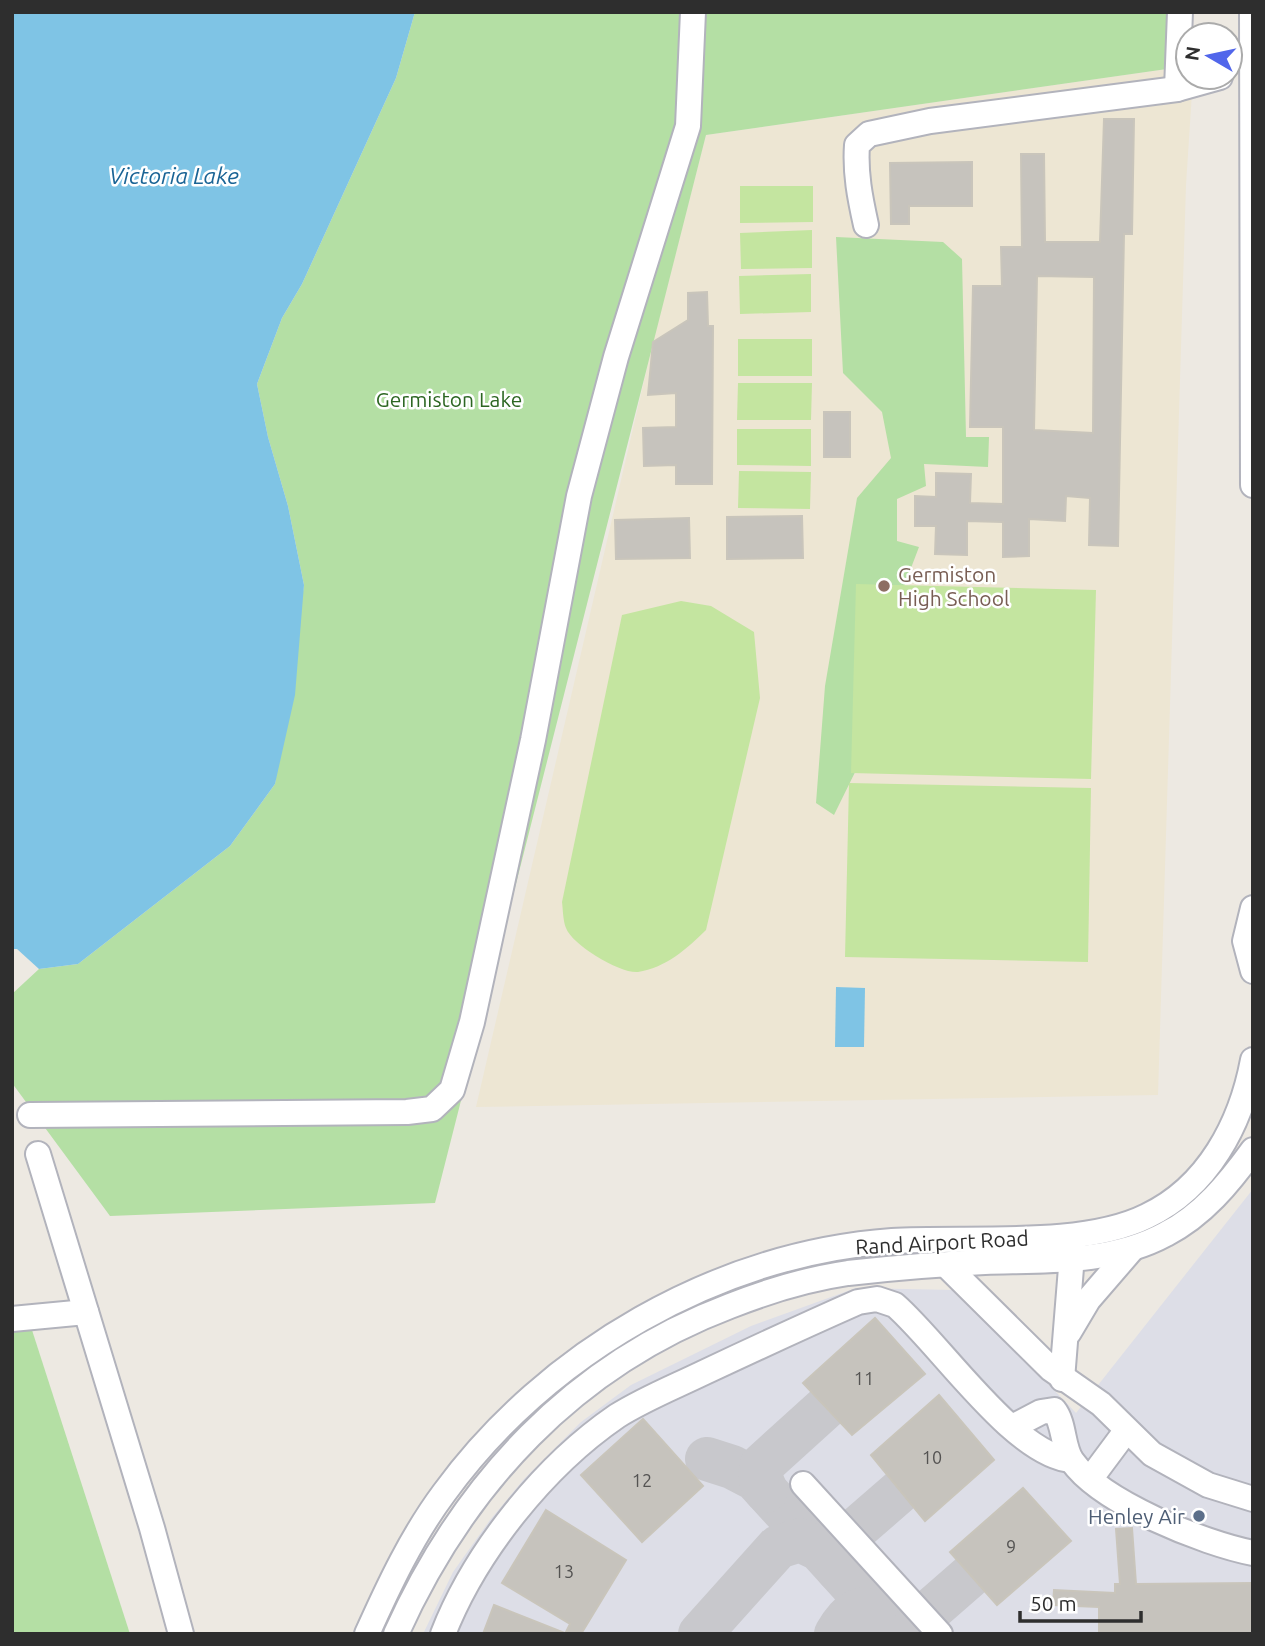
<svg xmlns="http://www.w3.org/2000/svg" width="1265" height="1646" font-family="Ubuntu,sans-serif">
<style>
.education{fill:#ede6d3}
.airport{fill:#dddee7}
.green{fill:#b4dfa4}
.pitch{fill:#c4e5a0}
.water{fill:#7fc4e5}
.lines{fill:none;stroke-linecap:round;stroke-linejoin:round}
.taxiway{stroke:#c8c8cc;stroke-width:44}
.building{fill:#c6c3bd;stroke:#c9c5bb;stroke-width:2;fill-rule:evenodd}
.minor-casing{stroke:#b2b3bc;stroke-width:28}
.minor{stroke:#fff;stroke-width:24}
.education-dot{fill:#8d6e63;stroke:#fff;stroke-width:2.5}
.service-dot{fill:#5c6f8a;stroke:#fff;stroke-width:2.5}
.labels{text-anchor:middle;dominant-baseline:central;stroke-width:5;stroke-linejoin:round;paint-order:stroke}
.number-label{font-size:18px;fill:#545352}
.park-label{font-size:21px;fill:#2c6622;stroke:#fff}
.education-label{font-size:21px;fill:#785e54;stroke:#fff;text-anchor:start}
.street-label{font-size:21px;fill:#2e2e2e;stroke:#fff}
.service-label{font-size:21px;fill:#4e5e75;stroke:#fff;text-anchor:end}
.water-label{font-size:23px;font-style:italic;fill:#1a6495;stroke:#fff}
</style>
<rect width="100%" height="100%" fill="#ede9e2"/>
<path class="education" d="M1188,66V77H1193L1186,185L1158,1095L476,1107L653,342L706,135Z"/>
<path class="airport" d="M1253,1189V1634H423L453,1572L490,1520L524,1479L581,1422L631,1385L751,1326L856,1288L954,1290L969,1301L1076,1413Z"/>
<g class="green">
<path d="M415,12H1193V35H1188V66L706,135L435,1203L110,1216L12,1083V994L39,969L78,964L230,846L275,784L304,585L288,506L268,437L257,384L282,318L302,284L396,78Z"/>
<path d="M836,237L943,242L962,259L966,437H989L988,467L924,464L926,486L897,499V541L919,547L876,660L863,756L834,815L816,803L825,686L857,498L891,458L882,412L843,373Z"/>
<path d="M31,1327L130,1634H12V1329Z"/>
</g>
<g class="pitch">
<path d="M813,186V222L740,223V186Z"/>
<path d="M812,230V268L741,269L740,233Z"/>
<path d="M811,274V312L740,314L739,276Z"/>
<rect x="738" y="339" width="74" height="37"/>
<path d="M738,383H812L811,420H737Z"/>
<path d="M737,429H811V466L737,465Z"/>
<path d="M739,471L811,472L810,509L738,508Z"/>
<path d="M856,584L1096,590L1091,779L851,773Z"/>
<path d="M681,601L711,606L754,632L760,698L706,930C687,949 665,968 638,972C621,974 572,945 566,928C563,921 563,910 562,902L622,615Z"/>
<path d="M849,783L1091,788L1088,962L845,957Z"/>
</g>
<g class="water">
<path d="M12,12H415L396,78L302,284L282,318L257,384L268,437L288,506L304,585L295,695L275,784L230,846L78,964L39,969L17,949H12Z"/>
<path d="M836,987L865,988L864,1047H835Z"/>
</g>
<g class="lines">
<g class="taxiway">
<path d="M707,1459L732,1467L755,1479L819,1549"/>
<path d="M766,1491L760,1476L762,1465L826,1407"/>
<path d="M838,1570L834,1555L839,1544L900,1491"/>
<path d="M700,1634L778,1547L800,1540L819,1549L896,1634"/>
<path d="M836,1634C847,1615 859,1601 881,1617"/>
<path d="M911,1634L916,1623L971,1575"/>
</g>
</g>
<g class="building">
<path d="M1104,119H1134L1132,234H1124L1118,546L1089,545L1090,498L1066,496L1065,521L1029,519V556L1003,557V522L967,521V555L935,554L936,526H915V496L936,497V473L971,474L970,503L1003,504V427H970L973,286H1002L1001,247H1022L1021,154H1044L1045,242H1100ZM1037,276L1094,277L1093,433L1034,430Z"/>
<path d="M972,162V206H909V224H891L890,163Z"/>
<path d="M707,292L708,326H713L712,484H676V465L644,466L643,428L676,427V393L648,395L653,342L688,320V293Z"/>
<rect x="824" y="412" width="26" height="45"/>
<path d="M802,516L803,558L727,559V517Z"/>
<path d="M689,518L690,558L616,559L615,520Z"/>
<path d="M875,1318L925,1374L852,1435L803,1383Z"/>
<path d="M939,1395L994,1460L925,1521L871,1455Z"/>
<path d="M643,1419L703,1486L642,1542L581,1475Z"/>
<path d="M1023,1488L1071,1541L997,1605L950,1552Z"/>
<path d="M546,1510L626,1560L581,1634H565L570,1624L502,1583Z"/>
<path d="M1132,1528L1136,1584L1253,1583V1634H1099V1607L1053,1605L1054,1590L1115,1593V1584H1120L1116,1529Z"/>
<path d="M494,1605L565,1633L564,1634H483Z"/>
</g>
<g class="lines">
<g class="minor-casing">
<g id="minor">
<path d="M1252,12L1253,485"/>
<path d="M1177,89L1180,12"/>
<path d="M866,225C860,198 855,173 857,145L869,134L930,121L1177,89L1220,77"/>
<path d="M1253,908L1245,941L1253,971"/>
<path d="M30,1115L407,1112L432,1109L452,1090L472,1022L533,740L579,496L616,357L688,126L693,12"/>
<path d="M38,1154L152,1528L181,1634"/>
<path d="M946,1265L1051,1369L1101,1404L1152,1454L1208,1485L1253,1499"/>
<path d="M12,1319L86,1312"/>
<path d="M1069,1332L1088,1300L1132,1249"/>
<path d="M1062,1379L1073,1243"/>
<path d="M1012,1427L1041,1412L1054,1410C1065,1424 1062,1447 1072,1461C1102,1503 1203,1543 1253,1553"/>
<path d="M1091,1478L1126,1431"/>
<path d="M803,1484L940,1634"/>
<path d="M367,1634C389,1585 412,1536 444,1493C547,1352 717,1254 892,1241C966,1236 1081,1249 1147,1216C1208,1187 1241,1124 1253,1060"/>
<path d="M396,1634C464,1483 574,1365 730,1306C768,1291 807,1279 848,1273C893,1268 939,1264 985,1262C1045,1260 1111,1264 1166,1234C1203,1215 1229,1183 1253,1150"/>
<path d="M443,1634C475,1552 544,1466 617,1416C644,1399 674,1387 703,1373C754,1349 806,1325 858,1302L877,1299L895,1305C940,1344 1014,1455 1071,1460"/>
</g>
</g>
<use href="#minor" class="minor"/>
</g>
<circle class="education-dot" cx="884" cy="586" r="7"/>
<circle class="service-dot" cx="1199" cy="1516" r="7"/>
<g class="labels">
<g class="number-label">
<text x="864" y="1378">11</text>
<text x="932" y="1457">10</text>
<text x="642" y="1480">12</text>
<text x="1011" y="1546">9</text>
<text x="564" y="1571">13</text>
</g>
<g class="park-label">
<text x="449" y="399">Germiston Lake</text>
</g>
<g class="education-label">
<text x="898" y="574">Germiston<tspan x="898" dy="24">High School</tspan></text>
</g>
<g class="street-label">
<text transform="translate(942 1242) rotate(-3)">Rand Airport Road</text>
</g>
<g class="service-label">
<text x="1185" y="1516">Henley Air</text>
</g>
<g class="water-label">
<text x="174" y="175">Victoria Lake</text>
</g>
</g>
<rect width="1265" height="1646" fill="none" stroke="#2e2e2e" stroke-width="28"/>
<g transform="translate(1209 56) rotate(279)"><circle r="33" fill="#ffffff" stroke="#ababab" stroke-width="2"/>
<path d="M0-5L12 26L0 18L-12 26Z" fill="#5166eb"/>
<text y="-10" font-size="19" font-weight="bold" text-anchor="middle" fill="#2e2e2e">N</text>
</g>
<path d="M1020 1611v10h121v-10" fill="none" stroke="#2e2e2e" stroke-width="3.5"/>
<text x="1030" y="1611" font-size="21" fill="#2e2e2e" stroke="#ffffff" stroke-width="5" paint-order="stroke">50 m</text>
</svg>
